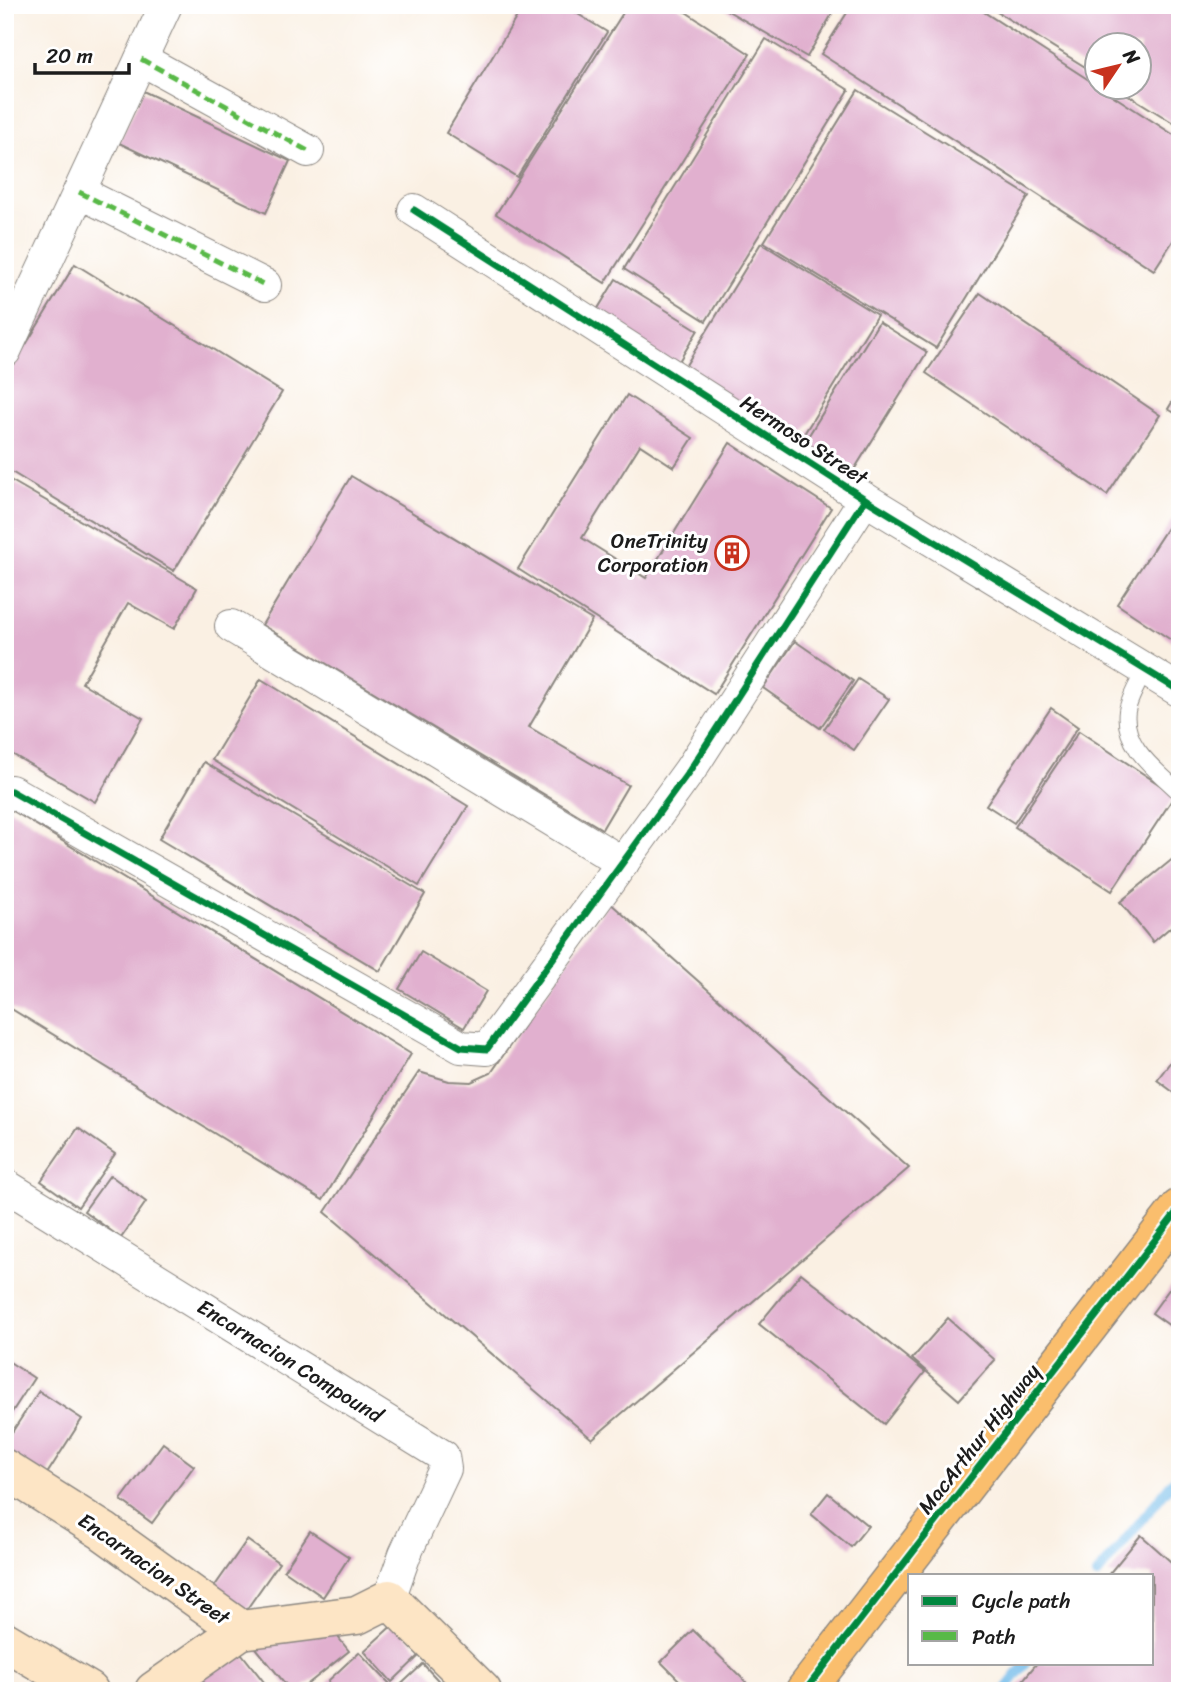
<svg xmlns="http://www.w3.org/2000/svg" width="1185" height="1696" font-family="Sriracha,sans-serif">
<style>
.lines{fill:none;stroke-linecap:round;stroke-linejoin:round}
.stream{stroke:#70bae9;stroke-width:10}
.building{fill:#e1b0cf}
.lane-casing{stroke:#8b8680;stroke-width:18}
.street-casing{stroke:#8b8680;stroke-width:34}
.secondary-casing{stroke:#8b8680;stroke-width:41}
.highway-casing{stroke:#8b8680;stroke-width:41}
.lane{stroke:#fff;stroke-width:16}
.street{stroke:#fff;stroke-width:32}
.secondary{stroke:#fde5c5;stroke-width:38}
.highway{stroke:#fabe6d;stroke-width:38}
.quiet{stroke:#58b947;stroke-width:5;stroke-dasharray:10 5;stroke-linecap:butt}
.cycleway-casing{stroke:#fff;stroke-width:11}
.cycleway{stroke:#00873e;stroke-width:7}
.labels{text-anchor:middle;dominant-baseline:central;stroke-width:6;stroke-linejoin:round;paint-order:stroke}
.street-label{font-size:21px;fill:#1c1c1c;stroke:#fff}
.poi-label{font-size:21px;fill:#1c1c1c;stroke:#fff;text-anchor:end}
</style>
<rect width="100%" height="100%" fill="#fff"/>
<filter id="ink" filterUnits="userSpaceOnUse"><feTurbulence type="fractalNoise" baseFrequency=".0143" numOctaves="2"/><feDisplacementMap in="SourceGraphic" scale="14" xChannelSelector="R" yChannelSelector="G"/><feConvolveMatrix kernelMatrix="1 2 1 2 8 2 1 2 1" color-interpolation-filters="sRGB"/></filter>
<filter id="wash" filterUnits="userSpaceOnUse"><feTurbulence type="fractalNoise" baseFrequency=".00686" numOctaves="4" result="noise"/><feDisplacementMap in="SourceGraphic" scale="28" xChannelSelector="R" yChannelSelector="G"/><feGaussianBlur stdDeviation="1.57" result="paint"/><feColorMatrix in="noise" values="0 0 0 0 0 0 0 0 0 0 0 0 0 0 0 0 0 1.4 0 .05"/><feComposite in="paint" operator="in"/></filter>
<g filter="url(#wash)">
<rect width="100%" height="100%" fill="#faf0e3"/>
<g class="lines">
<g class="stream">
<path d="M1097,1575L1180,1473"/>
<path d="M1004,1691L1026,1663"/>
</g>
</g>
<g id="blocks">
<g class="building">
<path d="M524,5H563L607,32L517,177L446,133Z"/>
<path d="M628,5H675L750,54L605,283L496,214Z"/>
<path d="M718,5H829L835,9L807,57Z"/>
<path d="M852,5H973L1180,139V230L1154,270L821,54Z"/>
<path d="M986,5H1180V127L1117,88H1140V46H1098V75Z"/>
<path d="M766,39L849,90L706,321L624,269Z"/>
<path d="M858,90L1029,196L936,348L764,242Z"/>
<path d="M143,91L290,161L266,213L119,143Z"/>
<path d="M761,243L877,315L799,442L683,370Z"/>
<path d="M75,264L282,392L174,571L5,468V379Z"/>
<path d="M616,279L698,330L673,371L591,320Z"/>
<path d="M980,293L1160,415L1107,495L926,373Z"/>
<path d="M879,322L927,352L852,473L804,443Z"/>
<path d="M1180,389V416L1168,409Z"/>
<path d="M627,395L693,438L674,467L640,445L582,538L646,578L730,443L831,508L714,694L518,569Z"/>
<path d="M351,476L592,620L529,727L628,785L602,829L262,625Z"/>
<path d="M5,477L197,588L174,629L128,603L82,683L143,718L95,802L5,750Z"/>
<path d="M1173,519L1180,524V646L1117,604Z"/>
<path d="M795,641L853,681L820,728L763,688Z"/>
<path d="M261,679L468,806L419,886L212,760Z"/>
<path d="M858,679L889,699L854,750L824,729Z"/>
<path d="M1051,708L1078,727L1014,823L986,805Z"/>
<path d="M1079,731L1175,795L1112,891L1015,827Z"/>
<path d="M204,762L425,894L380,971L159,839Z"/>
<path d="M5,806L411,1054L323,1200L5,1005Z"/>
<path d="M1180,853V919L1153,942L1120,902Z"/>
<path d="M609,902L909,1168L592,1439L325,1212L419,1072L449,1081L471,1082L491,1073Z"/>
<path d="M421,952L486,991L464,1028L399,989Z"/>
<path d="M1180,1049V1097L1157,1080Z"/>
<path d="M78,1128L115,1154L78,1207L41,1181Z"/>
<path d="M110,1175L146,1202L121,1238L84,1211Z"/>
<path d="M801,1273L925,1372L884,1424L759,1324Z"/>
<path d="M1180,1274V1333L1152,1313Z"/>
<path d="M948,1318L995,1360L959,1400L912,1359Z"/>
<path d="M5,1359L34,1378L5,1423Z"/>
<path d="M39,1391L82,1419L43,1480L5,1455V1443Z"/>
<path d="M163,1443L194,1466L152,1523L121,1500Z"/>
<path d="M828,1493L868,1526L851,1547L811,1514Z"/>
<path d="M310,1531L349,1557L323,1597L284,1570Z"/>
<path d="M1141,1535L1180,1570V1691H1014L1037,1663H1152V1575H1108Z"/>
<path d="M247,1540L279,1563L244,1613L212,1590Z"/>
<path d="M395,1623L422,1653L392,1682L364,1651Z"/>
<path d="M693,1630L746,1682L738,1691H690L661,1662Z"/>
<path d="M333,1631L349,1651L299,1691H291L252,1643Z"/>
<path d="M238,1649L271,1691H210L201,1678Z"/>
<path d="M359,1652L390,1684L384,1691H337L328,1681Z"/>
<path d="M423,1664L448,1691H394Z"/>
</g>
</g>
</g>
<g filter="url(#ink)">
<use href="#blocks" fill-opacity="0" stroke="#8b8680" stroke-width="2"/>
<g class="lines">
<g class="lane-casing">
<path id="lane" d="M1145,670C1139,682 1129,698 1127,711C1122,747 1158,771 1180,793"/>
</g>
<g class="street-casing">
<g id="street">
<path d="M141,59L308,151"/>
<path d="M79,192L265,285"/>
<path d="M414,210L865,499L1180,691"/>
<path d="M5,351L166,5"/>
<path d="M231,626L623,863"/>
<path d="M11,791L461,1047L487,1049L690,770L865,499"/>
<path d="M5,1185L443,1456L445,1469L405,1554L389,1599"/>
</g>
</g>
<g class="secondary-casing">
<g id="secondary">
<path d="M5,1469L103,1531L241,1630L357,1615L389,1599L482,1691"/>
<path d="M5,1641L89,1691"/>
<path d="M154,1691L241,1630"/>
</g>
</g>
<g class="highway-casing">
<path id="highway" d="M805,1691L1180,1208"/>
</g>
<use href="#lane" class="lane"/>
<use href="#street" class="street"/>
<use href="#secondary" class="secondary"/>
<use href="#highway" class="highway"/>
<g class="quiet">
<path d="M141,59L308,151"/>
<path d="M79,192L265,285"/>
</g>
<g class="cycleway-casing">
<g id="cycleway">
<path d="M414,210L865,499L1180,691"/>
<path d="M11,791L461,1047L487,1049L690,770L865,499"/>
<path d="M805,1691L1180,1208"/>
</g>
</g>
<use href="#cycleway" class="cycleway"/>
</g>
</g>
<defs>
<g id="building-ring" transform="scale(1.75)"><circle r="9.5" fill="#fff" stroke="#c8321e" stroke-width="1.5"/><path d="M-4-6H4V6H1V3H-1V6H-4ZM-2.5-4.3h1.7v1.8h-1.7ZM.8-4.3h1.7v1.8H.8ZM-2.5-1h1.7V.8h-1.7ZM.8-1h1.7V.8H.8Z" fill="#c8321e"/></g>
</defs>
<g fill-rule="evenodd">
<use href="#building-ring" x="732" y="553"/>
</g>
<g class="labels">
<g class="street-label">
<text transform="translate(804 440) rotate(33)">Hermoso Street</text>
<text transform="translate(290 1361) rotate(32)">Encarnacion Compound</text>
<text transform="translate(979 1439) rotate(-52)">MacArthur Highway</text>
<text transform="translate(154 1569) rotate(35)">Encarnacion Street</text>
</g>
<g class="poi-label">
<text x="708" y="541">OneTrinity<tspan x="708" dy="24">Corporation</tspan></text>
</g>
</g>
<rect width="1185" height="1696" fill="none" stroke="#fff" stroke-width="28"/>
<rect x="908" y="1574" width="245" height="91" fill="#ffffff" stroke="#a4a4a4" stroke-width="2"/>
<rect x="922" y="1596" width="35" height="10" fill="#00873e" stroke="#a4a4a4" stroke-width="2"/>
<text x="972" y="1608" font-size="21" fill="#1c1c1c">Cycle path</text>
<rect x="922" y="1631" width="35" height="10" fill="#58b947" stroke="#a4a4a4" stroke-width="2"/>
<text x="972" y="1644" font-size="21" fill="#1c1c1c">Path</text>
<g transform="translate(1118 66) rotate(55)"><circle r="33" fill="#ffffff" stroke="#a4a4a4" stroke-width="2"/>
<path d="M0-5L12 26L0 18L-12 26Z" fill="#c8321e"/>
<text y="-10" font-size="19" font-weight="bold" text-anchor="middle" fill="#1c1c1c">N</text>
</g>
<path d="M35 63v10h94v-10" fill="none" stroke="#1c1c1c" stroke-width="3.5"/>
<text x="46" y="63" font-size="21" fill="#1c1c1c" stroke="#ffffff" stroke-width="5" paint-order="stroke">20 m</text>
</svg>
